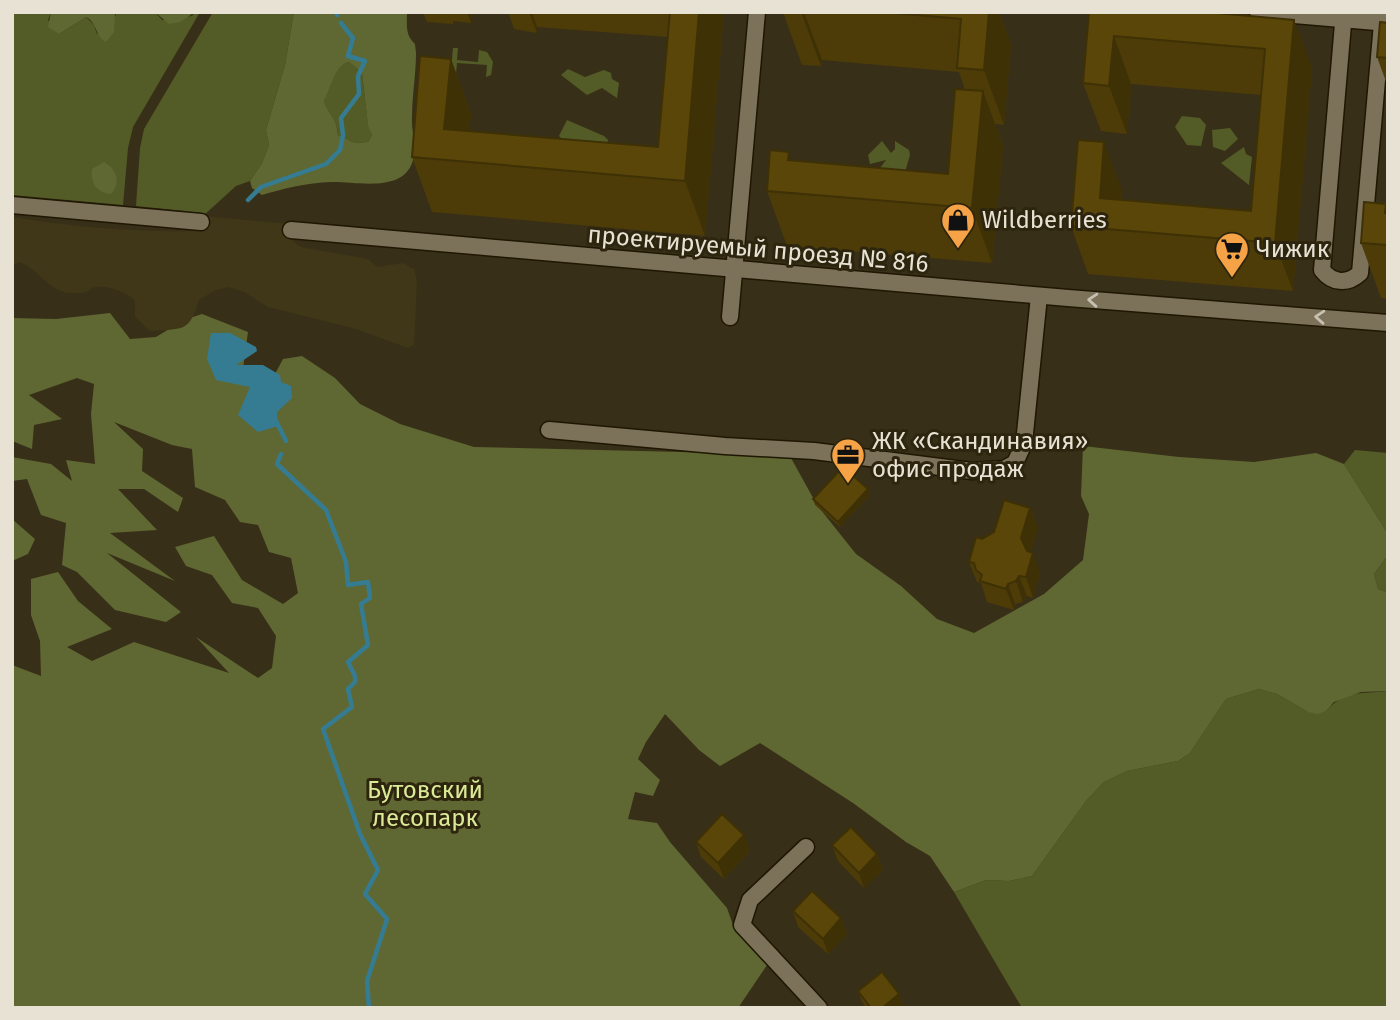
<svg xmlns="http://www.w3.org/2000/svg" width="1400" height="1020" font-family="'Fira Sans',sans-serif">
<style>
.green{fill:#535c27}
.forest{fill:#5f6832;fill-rule:evenodd}
.sand{fill:#3f3717}
.water{fill:#357c92}
.lines{fill:none;stroke-linecap:round;stroke-linejoin:round}
.stream{stroke:#357c92;stroke-width:4.5}
.minor-casing{stroke:#1f1702;stroke-width:19}
.minor{stroke:#7c725a;stroke-width:16}
.wall{fill:#4d3c08}
.shaded-wall{fill:#3f3106}
.building{fill:#5a4609;stroke:#3f3106;stroke-width:2}
.oneway{stroke:#c8c0b0}
.labels{text-anchor:middle;dominant-baseline:central;stroke-width:6;stroke-linejoin:round;paint-order:stroke}
.poi-label{font-size:24px;fill:#e8e2d5;stroke:#2d250e;text-anchor:start}
.street-label{font-size:24px;fill:#e8e2d5;stroke:#2d250e}
.park-label{font-size:24px;fill:#daea96;stroke:#2d250e}
</style>
<rect width="100%" height="100%" fill="#382f18"/>
<g class="green">
<path d="M12,12H51L48,20L59,34L86,17L94,25L97,34L116,15L115,12H155L162,20L192,16L195,12H200L133,127L128,148L123,205L12,195Z"/>
<path d="M213,12H294L285,65L266,130L269,145L262,163L250,181L236,186L203,216L185,211L136,206L140,148L144,129Z"/>
<path d="M453,48H458L457,60L478,62L479,50L487,52L493,62L491,75L486,77L487,65L457,63L456,74L427,57L452,59Z"/>
<path d="M349,62L362,73L368,125L372,135L368,142L355,143L338,135C338,121 328,113 324,101C330,88 334,66 349,62Z"/>
<path d="M568,69L585,77L604,70L611,73L612,79L619,83L617,98L602,88L587,95L561,75Z"/>
<path d="M1182,116L1200,118L1206,125L1201,146L1187,145L1175,127Z"/>
<path d="M567,120L604,136L608,140L607,144L562,139L559,136Z"/>
<path d="M1230,128L1238,139L1225,151L1213,147L1212,130Z"/>
<path d="M882,141L891,153L895,149V141L909,150L910,155L903,179L877,172L886,160L870,164L868,155Z"/>
<path d="M1244,147L1246,154L1252,157L1249,185L1221,163Z"/>
<path d="M1355,450L1388,453V534L1344,464Z"/>
<path d="M1388,555V593L1378,589L1374,574Z"/>
<path d="M1259,689L1277,694L1308,712L1326,711C1345,690 1363,694 1388,691V1008H1022L954,892L986,880L1009,881L1032,876L1086,801L1104,782L1127,771L1178,761L1190,753L1226,699Z"/>
</g>
<g class="forest">
<path d="M51,12H115L114,32L106,42C95,36 97,22 86,17L59,34L48,27Z"/>
<path d="M155,12H195L180,22L169,24Z"/>
<path d="M294,12H407C407,25 405,35 415,44L416,53C416,74 412,96 412,117C411,131 417,147 413,160C404,194 355,181 331,182C307,183 285,188 262,195L252,188L250,181L262,163L269,145L266,130L285,65ZM349,62L362,73L368,126L372,135L368,142L355,143L338,135C337,118 329,115 324,101C331,88 334,66 349,62Z"/>
<path d="M104,162C117,169 121,183 111,194C97,193 90,183 92,169Z"/>
<path d="M110,313L130,339L156,337L184,320L202,314L248,332L243,368L267,389L283,359L302,356L335,378L360,404L400,424L474,447L721,453L791,458L817,505L856,554L901,586L937,619L974,633L1044,594L1083,560L1089,514L1081,496L1083,446L1179,457L1254,462L1316,453L1344,464L1388,534V555L1374,574L1378,589L1388,593V691L1361,692L1334,702L1326,711L1318,714L1308,712L1277,694L1259,689L1226,699L1190,753L1178,761L1127,771L1104,782L1086,801L1032,876L1009,881L986,880L954,892L930,856L906,842L853,803L760,743L720,766L699,750L665,714L646,742L638,759L660,780L653,796L635,792L628,819L657,823L670,842L727,908L734,928L767,965L738,1008H12V665L41,676L40,641L31,615V579L58,572L78,601L112,629L67,647L92,661L134,642L229,673L196,637L258,678L272,668L276,636L258,608L232,603L212,575L186,566L175,547L214,536L242,580L283,604L298,593L291,558L269,552L258,525L240,522L225,500L195,487L192,449L172,445L114,422L143,449L142,471L183,498L178,512L144,489H118L157,530L110,533L175,581L107,553L181,612L166,622L115,610L77,572L62,565L66,523L41,515L27,479L12,481V457L51,464L72,481L66,460L95,464L91,414L94,384L77,378L29,395L62,419L34,425L32,449L12,441V318L56,319Z"/>
<path d="M12,519L35,539L28,554L12,561Z"/>
</g>
<path class="sand" d="M203,216L291,224L293,242L301,247L368,259L377,267L403,263L414,269L417,281L414,345L408,348L356,329L268,307L244,292L229,287L216,290L199,300C189,334 182,328 150,331L135,317V300C125,292 109,285 95,287C91,288 89,291 86,292C81,294 69,293 64,292C46,287 37,268 19,262L12,266V217C74,227 134,232 196,231Z"/>
<path class="water" d="M211,333H230L256,347L257,351L236,365H263L280,375L281,382L291,386L292,398L277,412L278,426L258,432L238,415L250,387L216,380L207,359Z"/>
<g class="lines">
<g class="stream">
<path d="M336,12L337,15"/>
<path d="M248,200L261,187L326,164L340,150L343,135L341,118L359,94L358,76L365,61L348,56L353,38L341,23"/>
<path d="M276,421L286,441"/>
<path d="M281,454L277,464L326,510L346,562L348,585L368,582L370,598L361,604L368,645L348,662L355,676V682L348,689L352,707L323,729L360,834L378,870L365,894L387,919L367,981L369,1008"/>
</g>
<g class="minor-casing">
<g id="minor">
<path d="M1258,12L1388,23"/>
<path d="M1344,12L1322,270C1332,283 1347,285 1360,273L1383,12"/>
<path d="M12,205L201,222"/>
<path d="M291,230L1068,298L1388,323"/>
<path d="M730,317L757,12"/>
<path d="M549,430L725,446L814,451L972,471L1004,469L1015,463L1024,443L1039,296"/>
<path d="M806,847L750,900L742,925L819,1008"/>
</g>
</g>
<use href="#minor" class="minor"/>
</g>
<g class="wall">
<path d="M423,12H471V23L453,21V24L427,22Z"/>
<path d="M508,12H724L705,236L432,212L412,157L451,59L471,114L469,131L658,147L668,37L537,27V33L514,29Z"/>
<path d="M783,12H999L1011,45L1004,125L995,124L1003,146L992,263L787,246L767,191L792,161L948,174L965,90L959,72L822,60L821,66L802,65Z"/>
<path d="M1089,12H1205L1312,68L1293,291L1088,274L1071,226L1122,190L1121,200L1251,211L1261,95L1131,84L1127,134L1101,131L1083,83Z"/>
<path d="M1388,23V87L1377,57Z"/>
<path d="M1386,204L1388,208V299L1381,298L1361,243Z"/>
<path d="M868,489L870,495L840,527L815,505L813,499Z"/>
<path d="M1030,508L1038,528L1030,552L1040,573L1033,598L1027,596L1023,602L1015,604L1014,610L987,602L981,583L977,582L969,562L982,539L994,532Z"/>
<path d="M744,835L750,851L724,879L701,857L696,842Z"/>
<path d="M832,845L877,854L883,870L864,888L838,861Z"/>
<path d="M793,911L841,918L847,934L828,954L798,927Z"/>
<path d="M858,991L899,994L903,1005L899,1008H866L862,1002Z"/>
</g>
<g class="shaded-wall">
<path d="M467,12H471V23Z"/>
<path d="M529,12H532L537,27V33Z"/>
<path d="M699,12H724L705,236L685,181Z"/>
<path d="M801,12H804L822,60L821,66Z"/>
<path d="M989,12H999L1011,45L1004,125L984,70Z"/>
<path d="M1294,20L1312,68L1293,291L1275,243Z"/>
<path d="M1114,36L1131,84L1127,134L1109,86Z"/>
<path d="M451,59L471,114L466,162L444,129Z"/>
<path d="M983,91L1003,146L992,263L972,208Z"/>
<path d="M1104,142L1122,190L1119,230L1100,198Z"/>
<path d="M868,489L870,495L840,527L838,522Z"/>
<path d="M1030,508L1038,528L1029,558L1021,538Z"/>
<path d="M1033,553L1040,573L1033,598L1026,577Z"/>
<path d="M1019,576L1027,596L1023,602L1016,581Z"/>
<path d="M1008,584L1015,604L1014,610L1006,589Z"/>
<path d="M744,835L750,851L724,879L718,863Z"/>
<path d="M877,854L883,870L864,888L859,873Z"/>
<path d="M841,918L847,934L828,954L823,939Z"/>
<path d="M899,994L903,1005L899,1008H882Z"/>
</g>
<g class="building">
<path d="M670,12H699L685,181L412,157L420,56L451,59L444,129L658,147Z"/>
<path d="M882,12H989L984,70L957,68L961,19Z"/>
<path d="M1089,12H1205L1294,20L1275,243L1071,226L1078,140L1104,142L1100,198L1251,211L1265,49L1114,36L1109,86L1083,83Z"/>
<path d="M1380,22L1388,23V58L1377,57Z"/>
<path d="M955,89L983,91L972,208L767,191L770,150L789,152L788,160L948,174Z"/>
<path d="M1364,202L1386,204L1385,213H1388V245L1361,243Z"/>
<path d="M843,467L868,489L838,522L813,499Z"/>
<path d="M1004,500L1030,508L1021,538L1027,551L1033,553L1026,577L1019,576L1016,581L1008,584L1006,589L980,581L982,575L976,570L974,563L969,562L976,537L982,539L994,532Z"/>
<path d="M722,814L744,835L718,863L696,842Z"/>
<path d="M851,827L877,854L859,873L832,845Z"/>
<path d="M812,891L841,918L823,939L793,911Z"/>
<path d="M882,972L899,994L882,1008H871L858,991Z"/>
</g>
<defs><path id="oneway-chevron" d="M-2-3.5L2.5 0L-2 3.5" fill="none" stroke-width="1.6" stroke-linecap="round" stroke-linejoin="round" transform="scale(1.75)"/></defs>
<g class="oneway">
<use href="#oneway-chevron" transform="translate(1093 300) rotate(-176)"/>
<use href="#oneway-chevron" transform="translate(1320 317) rotate(-176)"/>
</g>
<defs>
<g id="shop-pin" transform="scale(1.75)"><path d="M0 17L-7.5 6A9.5 9.5 0 1 1 7.5 6Z" fill="#f5a346" stroke="#2d250e"/><path d="M-5-2.5h2.3a2.7 3.5 0 0 1 5.4 0H5L5.5 6h-11ZM-1.5-2.5h3a1.5 2.3 0 0 0-3 0Z" fill="#111"/></g>
<g id="supermarket-pin" transform="scale(1.75)"><path d="M0 17L-7.5 6A9.5 9.5 0 1 1 7.5 6Z" fill="#f5a346" stroke="#2d250e"/><path d="M-6-5.5h2.5l.6 2H6L4.5 2H-2.5L-4.4-4H-6ZM-1.5 3.2a1.3 1.3 0 1 0 .1 0ZM3 3.2a1.3 1.3 0 1 0 .1 0Z" fill="#111"/></g>
<g id="office-pin" transform="scale(1.75)"><path d="M0 17L-7.5 6A9.5 9.5 0 1 1 7.5 6Z" fill="#f5a346" stroke="#2d250e"/><path d="M-6-3h4V-5.5h4V-3h4V5H-6ZM-1-4.5V-3h2v-1.5ZM-6 0V1H6V0Z" fill="#111"/></g>
</defs>
<g fill-rule="evenodd">
<use href="#shop-pin" x="958" y="220"/>
<use href="#supermarket-pin" x="1232" y="249"/>
<use href="#office-pin" x="848" y="455"/>
</g>
<g class="labels">
<g class="poi-label">
<text x="982" y="220">Wildberries</text>
<text x="1256" y="249">Чижик</text>
<text x="872" y="441">ЖК «Скандинавия»<tspan x="872" dy="28">офис продаж</tspan></text>
</g>
<g class="street-label">
<text transform="translate(758 249) rotate(5)">проектируемый проезд № 816</text>
</g>
<g class="park-label">
<text x="425" y="790">Бутовский<tspan x="425" dy="28">лесопарк</tspan></text>
</g>
</g>
<rect width="1400" height="1020" fill="none" stroke="#e8e2d5" stroke-width="28"/>
</svg>
